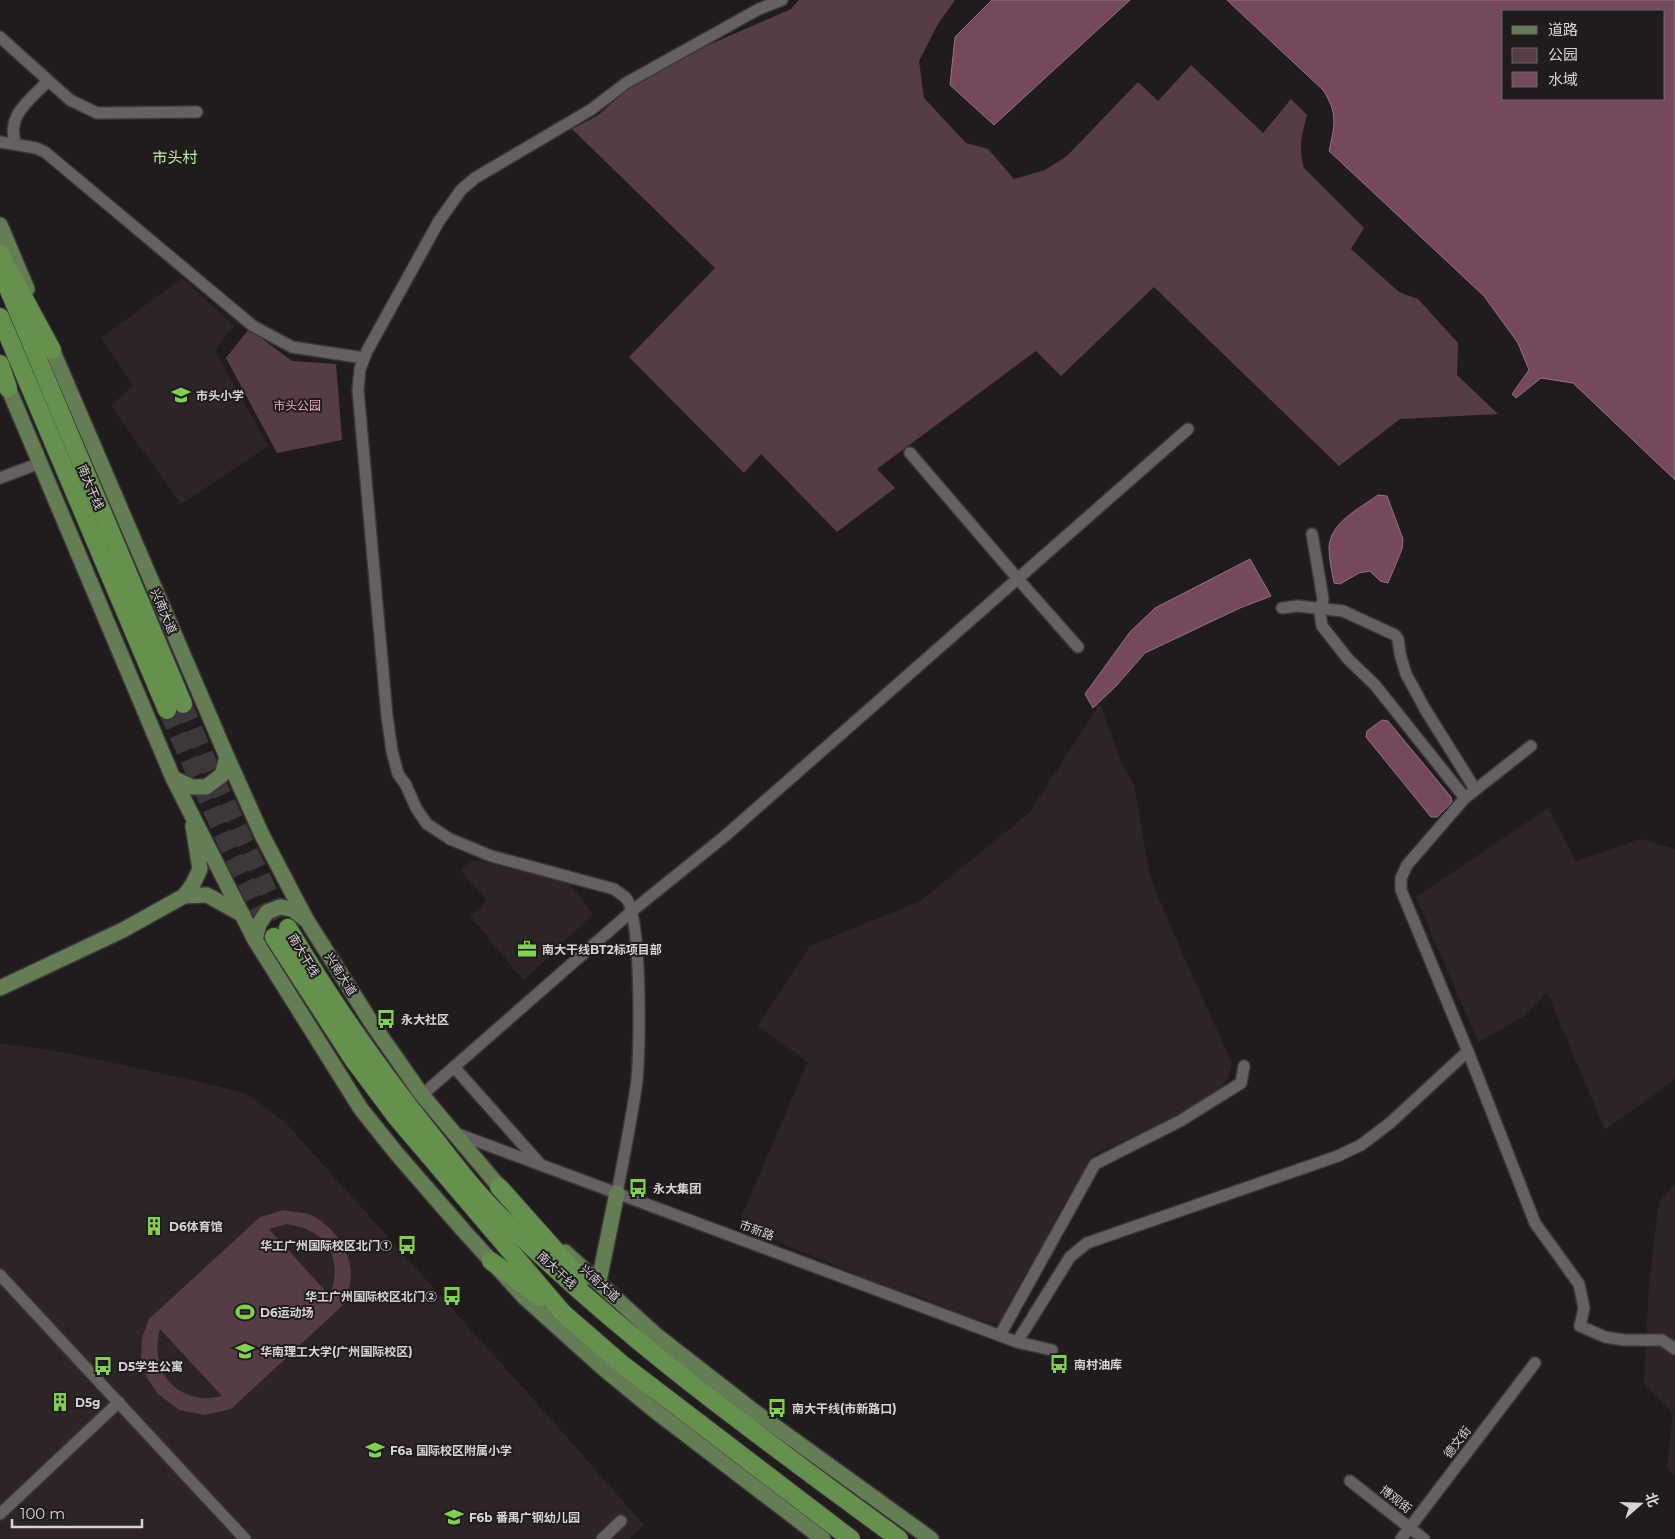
<svg xmlns="http://www.w3.org/2000/svg" width="1675" height="1539" font-family="Montserrat,'Noto Sans SC',sans-serif">
<style>
.built{fill:#2d2428}
.green{fill:#563c47;fill-rule:evenodd}
.water{fill:#75485b;stroke:#937280;fill-rule:evenodd}
.lines{fill:none;stroke-linecap:round;stroke-linejoin:round}
.highway-tunnel{stroke:#3c3839;stroke-width:18;stroke-dasharray:18 9;stroke-linecap:butt}
.minor-casing{stroke:#3b3739;stroke-width:14}
.major-casing{stroke:#3b3739;stroke-width:18}
.highway-casing{stroke:#3b3739;stroke-width:20}
.minor{stroke:#666062;stroke-width:11}
.major{stroke:#657d55;stroke-width:15}
.highway{stroke:#65904d;stroke-width:18}
.labels{text-anchor:middle;dominant-baseline:central;stroke-width:4;stroke-linejoin:round;paint-order:stroke}
.poi-label{font-size:12px;font-weight:bold;fill:#d8d4d6;stroke:#201c1d;text-anchor:start}
.park-label{font-size:12px;fill:#f6aaca;stroke:#201c1d}
.street-label{font-size:12px;fill:#d8d4d6;stroke:#201c1d}
.quarter-label{font-size:15px;fill:#bce9a6;stroke:#201c1d}
</style>
<rect width="100%" height="100%" fill="#201c1d"/>
<g class="built">
<path d="M182,278L234,326L215,350L268,446L181,504L111,406L133,385L101,338Z"/>
<path d="M1100,704L1122,764L1134,785L1150,876L1171,928L1232,1063L1228,1079L1208,1101L1091,1156L998,1324L970,1318L916,1295L892,1289L738,1225L808,1062L758,1026L810,946L919,902L1029,813Z"/>
<path d="M1548,808L1576,861L1640,839L1675,849V1079L1605,1130L1547,992L1523,1017L1478,1042L1416,897Z"/>
<path d="M474,860L568,882L593,914L524,981L470,916L487,901L460,870Z"/>
<path d="M0,1043L63,1052L187,1079L245,1093L285,1122L549,1417L644,1525L630,1539H0Z"/>
<path d="M1675,1184V1475L1667,1468L1673,1413L1644,1384L1649,1284L1659,1201Z"/>
</g>
<g class="green">
<path d="M799,0H955L938,24L919,61L924,98L966,143L988,149L1014,179L1045,170L1067,156L1138,82L1158,101L1191,65L1263,133L1291,99L1307,115C1302,135 1298,147 1304,168L1364,228L1351,249L1399,292L1418,299L1458,343L1457,375L1498,414L1400,419L1339,466L1154,287L1061,376L1036,351L877,469L895,488L837,532L761,454L744,473L629,357L715,268L572,129L597,116L629,88L690,53L791,9Z"/>
<path d="M249,329L292,361L336,364L342,440L277,453L226,358Z"/>
<path d="M284,1210C293,1212 303,1212 311,1215C337,1228 357,1258 349,1288C347,1294 345,1300 342,1306L231,1409L205,1415L179,1410L158,1394L147,1378L141,1358L142,1338L149,1319L260,1217ZM287,1224C293,1226 301,1226 306,1229C335,1241 340,1269 330,1296L269,1229ZM160,1329L222,1396C215,1397 208,1399 202,1398C166,1394 151,1362 160,1329Z"/>
</g>
<g class="water">
<path d="M992,0H1130L994,125L950,85L955,37Z"/>
<path d="M1227,0H1675V480L1573,383L1541,378L1516,398L1512,394L1529,370L1518,343L1484,296L1329,151C1335,125 1338,113 1323,90ZM1504,11H1664V99H1504Z"/>
<path d="M1378,495L1387,496L1403,539L1402,549L1388,583L1380,581L1370,571L1359,573L1340,584L1334,583C1332,572 1329,559 1329,548C1330,522 1359,509 1378,495Z"/>
<path d="M1250,559L1271,596L1240,608L1145,653L1116,686L1093,708L1085,694L1130,632L1155,608Z"/>
<path d="M1382,720L1388,721L1451,797L1452,802L1437,817H1431L1366,737L1367,731Z"/>
</g>
<g class="lines">
<g class="highway-tunnel">
<path d="M183,704L210,768L275,906L288,928"/>
<path d="M167,710L233,857L274,937"/>
</g>
<g class="minor-casing">
<g id="minor">
<path d="M0,37L70,100L97,113L197,112"/>
<path d="M0,142L36,148L45,152L253,326L292,347L364,358"/>
<path d="M16,144C5,116 30,100 48,81"/>
<path d="M910,453L1018,579L1078,647"/>
<path d="M0,478L40,463"/>
<path d="M1312,534L1323,599L1320,613L1322,626L1348,659L1375,685L1465,798"/>
<path d="M1282,608L1298,606L1343,611L1395,635L1398,639L1400,654L1406,674L1425,709L1475,789"/>
<path d="M1531,746L1465,798L1407,865L1401,878V890L1471,1059L1535,1223L1579,1284L1584,1308L1580,1326L1605,1337L1624,1340H1662L1675,1349"/>
<path d="M454,1067L540,1164"/>
<path d="M422,1095L632,911L725,836L1188,429"/>
<path d="M455,1133L1017,1342L1052,1350"/>
<path d="M617,1193C624,1156 632,1118 637,1080C640,1051 642,917 626,898C623,895 618,892 614,889L491,856L450,839L427,824L416,808L406,785L398,774L392,751L387,716L358,390L360,369L367,351L439,221L461,190L475,178L592,109L626,83L759,9L782,0"/>
<path d="M0,1275L245,1539"/>
<path d="M1000,1335L1095,1164L1180,1121L1241,1083L1244,1066"/>
<path d="M1017,1342L1070,1257L1087,1243L1338,1156L1361,1145L1390,1123L1468,1051"/>
<path d="M1350,1481L1424,1539"/>
<path d="M0,1514L119,1402"/>
<path d="M602,1539L621,1521"/>
<path d="M1401,1539L1535,1363"/>
</g>
</g>
<g class="major-casing">
<g id="major">
<path d="M0,225L27,289"/>
<path d="M48,340L227,757L262,835L306,919L371,1022L422,1095L507,1196"/>
<path d="M4,378L173,778L255,940L361,1109L397,1154L463,1230L525,1298L603,1368L654,1410L823,1539"/>
<path d="M173,778L192,787H206L222,775L227,757"/>
<path d="M184,896L207,895L243,915"/>
<path d="M255,940L259,924L267,912L280,907L292,909L305,919"/>
<path d="M0,988L123,930L184,896L193,884L200,869L193,826"/>
<path d="M565,1252L656,1335L751,1409L931,1539"/>
<path d="M599,1281L617,1193"/>
</g>
</g>
<g class="highway-casing">
<g id="highway">
<path d="M0,254L52,350"/>
<path d="M0,269L183,704"/>
<path d="M0,317L167,710"/>
<path d="M0,364L8,388"/>
<path d="M288,928C331,1001 380,1071 433,1137C452,1161 470,1186 492,1208C615,1333 758,1435 899,1539"/>
<path d="M274,937L353,1059L397,1118L563,1313L623,1365L851,1539"/>
<path d="M499,1187L581,1279"/>
<path d="M491,1261L540,1297"/>
</g>
</g>
<use href="#minor" class="minor"/>
<use href="#major" class="major"/>
<use href="#highway" class="highway"/>
</g>
<defs>
<g id="school-bare" transform="scale(1.5)"><path d="M0-5L7-2L0 1L-7-2ZM-4 1L0 2.5L4 1V4Q0 6-4 4Z" fill="#81d050" stroke="#201c1d" stroke-width="2.5" paint-order="stroke"/></g>
<g id="office-bare" transform="scale(1.5)"><path d="M-6-3h4V-5.5h4V-3h4V5H-6ZM-1-4.5V-3h2v-1.5ZM-6 0V1H6V0Z" fill="#81d050" stroke="#201c1d" stroke-width="2.5" paint-order="stroke"/></g>
<g id="bus-bare" transform="scale(1.5)"><path d="M-5-6H5V4H4V6H2V4H-2V6H-4V4H-5ZM-3.5-4V0h7V-4ZM-3.5 1.2v1.5H-2V1.2ZM2 1.2v1.5H3.5V1.2Z" fill="#81d050" stroke="#201c1d" stroke-width="2.5" paint-order="stroke"/></g>
<g id="building-bare" transform="scale(1.5)"><path d="M-4-6H4V6H1V3H-1V6H-4ZM-2.5-4.3h1.7v1.8h-1.7ZM.8-4.3h1.7v1.8H.8ZM-2.5-1h1.7V.8h-1.7ZM.8-1h1.7V.8H.8Z" fill="#81d050" stroke="#201c1d" stroke-width="2.5" paint-order="stroke"/></g>
<g id="stadium-bare" transform="scale(1.5)"><path d="M0-5a6.5 5 0 1 0 0 10a6.5 5 0 1 0 0-10ZM-3.5-1.8h7v3.6h-7Z" fill="#81d050" stroke="#201c1d" stroke-width="2.5" paint-order="stroke"/></g>
<g id="university-bare" transform="scale(1.5)"><path d="M0-5L7-2L0 1L-7-2ZM-4 1L0 2.5L4 1V4Q0 6-4 4Z" fill="#81d050" stroke="#201c1d" stroke-width="2.5" paint-order="stroke"/></g>
</defs>
<g fill-rule="evenodd">
<use href="#school-bare" x="181" y="395"/>
<use href="#office-bare" x="527" y="949"/>
<use href="#bus-bare" x="386" y="1019"/>
<use href="#bus-bare" x="638" y="1188"/>
<use href="#building-bare" x="154" y="1226"/>
<use href="#bus-bare" x="407" y="1245"/>
<use href="#bus-bare" x="452" y="1296"/>
<use href="#stadium-bare" x="245" y="1312"/>
<use href="#university-bare" x="245" y="1351"/>
<use href="#bus-bare" x="1059" y="1364"/>
<use href="#bus-bare" x="103" y="1366"/>
<use href="#building-bare" x="60" y="1402"/>
<use href="#bus-bare" x="777" y="1408"/>
<use href="#school-bare" x="375" y="1450"/>
<use href="#school-bare" x="454" y="1517"/>
</g>
<g class="labels">
<g class="poi-label">
<text x="196" y="395">市头小学</text>
<text x="542" y="949">南大干线BT2标项目部</text>
<text x="401" y="1019">永大社区</text>
<text x="653" y="1188">永大集团</text>
<text x="169" y="1226">D6体育馆</text>
<text x="392" y="1245" text-anchor="end">华工广州国际校区北门①</text>
<text x="437" y="1296" text-anchor="end">华工广州国际校区北门②</text>
<text x="260" y="1312">D6运动场</text>
<text x="260" y="1351">华南理工大学(广州国际校区)</text>
<text x="1074" y="1364">南村油库</text>
<text x="118" y="1366">D5学生公寓</text>
<text x="75" y="1402">D5g</text>
<text x="792" y="1408">南大干线(市新路口)</text>
<text x="390" y="1450">F6a 国际校区附属小学</text>
<text x="469" y="1517">F6b 番禺广钢幼儿园</text>
</g>
<g class="park-label">
<text x="297" y="405">市头公园</text>
</g>
<g class="street-label">
<text transform="translate(91 487) rotate(67)">南大干线</text>
<text transform="translate(164 611) rotate(67)">兴南大道</text>
<text transform="translate(304 955) rotate(59)">南大干线</text>
<text transform="translate(341 974) rotate(58)">兴南大道</text>
<text transform="translate(757 1230) rotate(20)">市新路</text>
<text transform="translate(557 1270) rotate(43)">南大干线</text>
<text transform="translate(600 1283) rotate(42)">兴南大道</text>
<text transform="translate(1457 1442) rotate(-53)">德文街</text>
<text transform="translate(1396 1499) rotate(38)">博观街</text>
</g>
<g class="quarter-label">
<text x="175" y="157">市头村</text>
</g>
</g>
<rect x="1502" y="10" width="162" height="90" fill="#201c1d" stroke="#6a6667"/>
<rect x="1512" y="26" width="25" height="8" fill="#657d55" stroke="#6a6667"/>
<text x="1548" y="35" font-size="15" fill="#d8d4d6">道路</text>
<rect x="1512" y="48" width="25" height="15" fill="#563c47" stroke="#6a6667"/>
<text x="1548" y="60" font-size="15" fill="#d8d4d6">公园</text>
<rect x="1512" y="72" width="25" height="15" fill="#75485b" stroke="#6a6667"/>
<text x="1548" y="85" font-size="15" fill="#d8d4d6">水域</text>
<g transform="translate(1640 1504) rotate(70)" stroke="#201c1d" stroke-width="4" paint-order="stroke">
<path d="M0-4L9 19L0 12L-9 19Z" fill="#d8d4d6"/>
<text y="-8" font-size="14" font-weight="bold" text-anchor="middle" fill="#d8d4d6">北</text>
</g>
<path d="M12 1519v8h130v-8" fill="none" stroke="#d8d4d6" stroke-width="2.5"/>
<text x="20" y="1519" font-size="15" fill="#d8d4d6" stroke="#201c1d" stroke-width="4" paint-order="stroke">100 m</text>
</svg>
